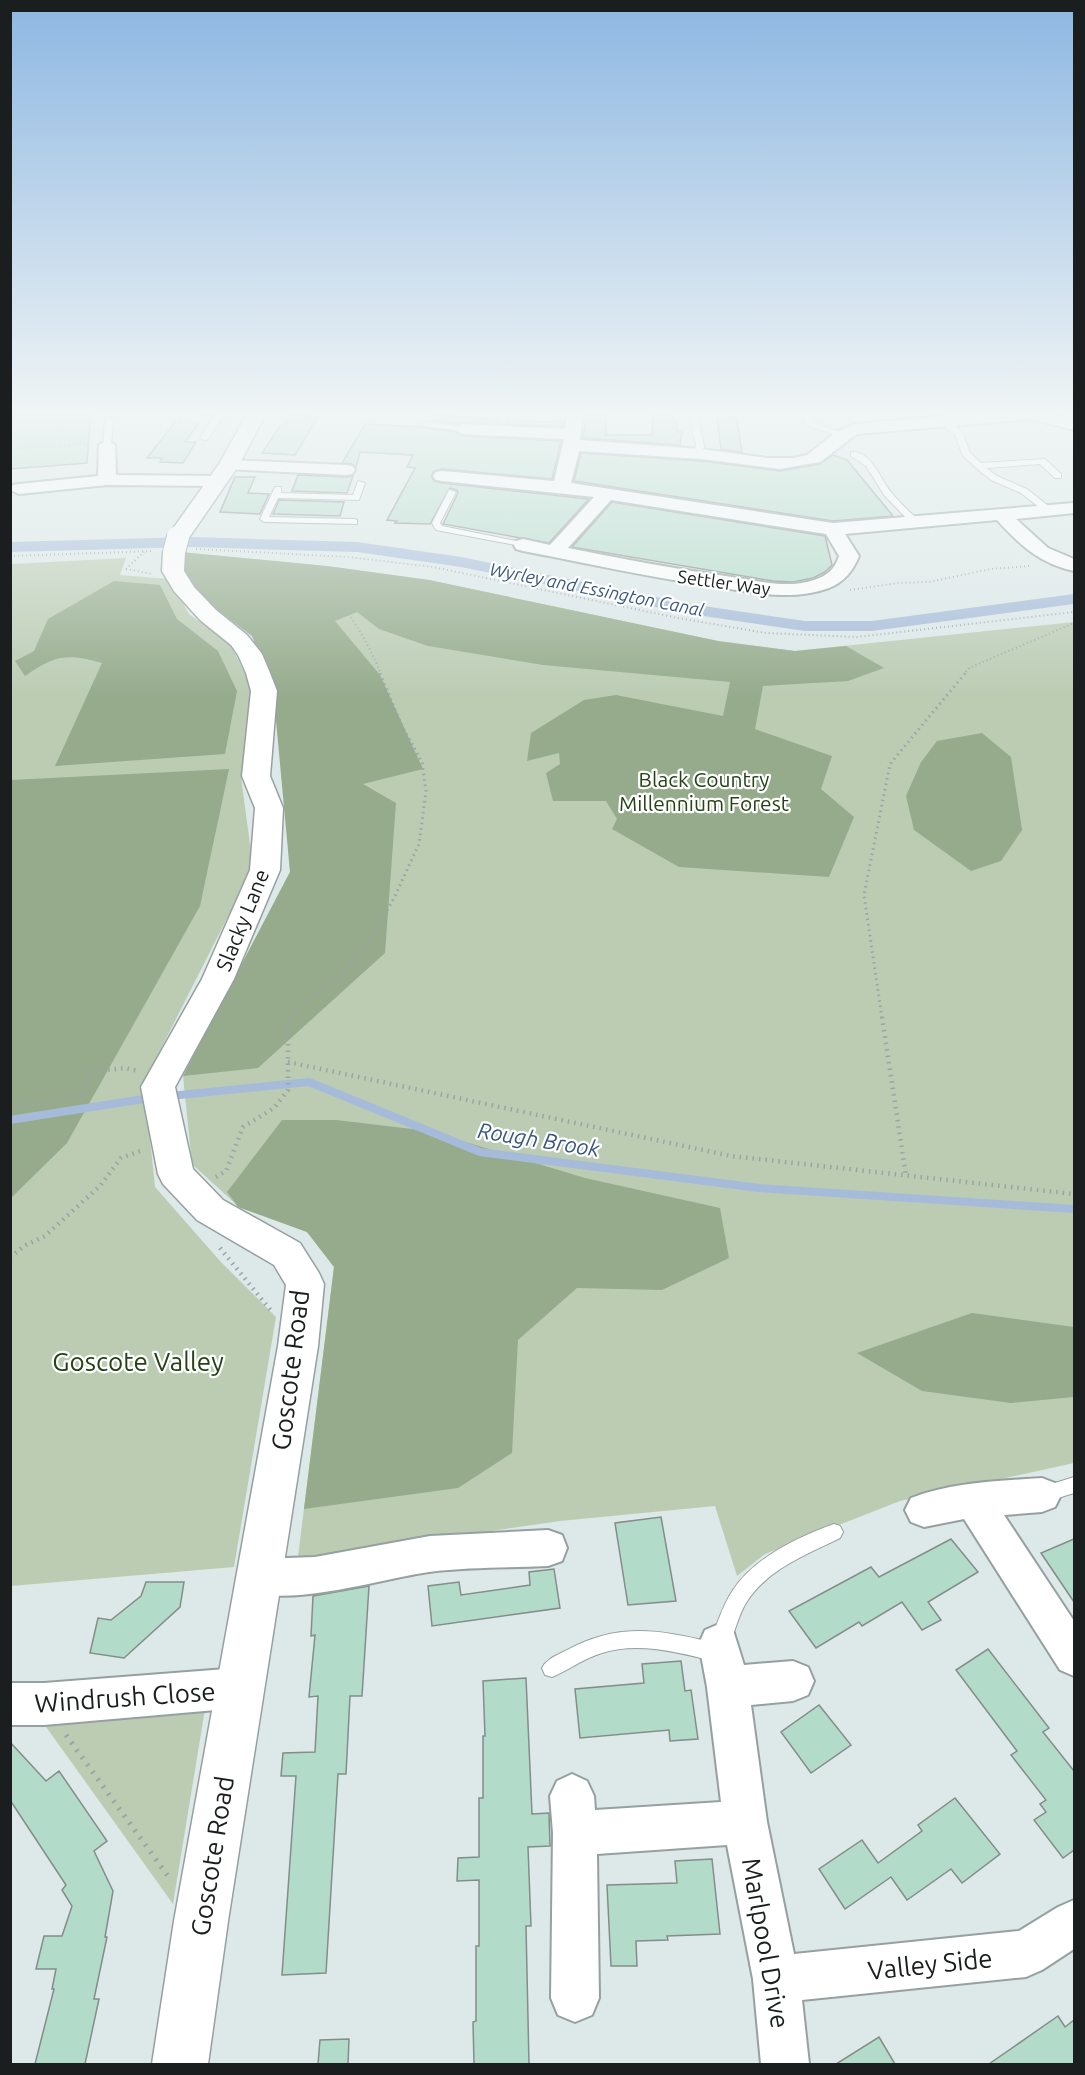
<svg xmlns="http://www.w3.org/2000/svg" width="1085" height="2075" font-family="Ubuntu,sans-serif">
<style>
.green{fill:#bbccb3}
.forest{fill:#95ab8c}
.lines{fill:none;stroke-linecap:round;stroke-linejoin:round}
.stream{stroke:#a6bbd9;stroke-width:8}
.canal{fill:#a6bbd9;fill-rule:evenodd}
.building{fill:#b2dbc9;stroke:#848d89;stroke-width:1.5}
.service-casing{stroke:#95a0a0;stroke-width:2}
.minor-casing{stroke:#95a0a0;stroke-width:4}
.tertiary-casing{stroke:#95a0a0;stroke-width:3}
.path-far3{stroke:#9ba4a4;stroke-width:2;stroke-dasharray:1 3;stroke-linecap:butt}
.path-far2{stroke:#9ba4a4;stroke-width:3;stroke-dasharray:1.5 4;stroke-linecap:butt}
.path-far1{stroke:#9ba4a4;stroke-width:4.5;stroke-dasharray:1.5 5;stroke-linecap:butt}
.path{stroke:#9ba4a4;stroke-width:5;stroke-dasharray:2 7;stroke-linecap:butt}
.service{fill:#fff;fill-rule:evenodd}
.minor{fill:#fff;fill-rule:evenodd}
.tertiary{fill:#fff;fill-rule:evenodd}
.tertiary-bridge-casing{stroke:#95a0a0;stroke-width:24;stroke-linecap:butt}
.tertiary-bridge{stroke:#fff;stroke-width:22}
.labels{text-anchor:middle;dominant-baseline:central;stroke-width:4.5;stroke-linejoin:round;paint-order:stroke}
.far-street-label{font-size:18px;fill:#1a1e1e;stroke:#fff}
.far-water-label{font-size:18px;font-style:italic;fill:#3a5782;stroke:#fff}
.park-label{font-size:21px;fill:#254316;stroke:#fff}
.street-label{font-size:21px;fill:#1a1e1e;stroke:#fff}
.water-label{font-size:22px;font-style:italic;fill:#3a5782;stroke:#fff}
.near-park-label{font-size:26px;fill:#254316;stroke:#fff}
.near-street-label{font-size:26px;fill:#1a1e1e;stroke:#fff}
</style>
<rect width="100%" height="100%" fill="#dde8e8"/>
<g class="green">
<path d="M180,552L327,566L429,580L718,641L795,651L1074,622V1463L900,1501L765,1554L737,1576L715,1506L560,1521L307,1558L298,1557L334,1267L307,1232L239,1207L192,1164L183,1076L290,872L288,801L273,688L252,636L189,588L180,565L185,560Z"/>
<path d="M126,558L120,575L170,579L189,614L231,645L252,689L241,777L253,867L144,1082L155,1187L220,1261L276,1317L234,1567L11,1586V564Z"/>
<path d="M205,1709L173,1904L44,1724Z"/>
</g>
<g class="forest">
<path d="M180,552L327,566L429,580L718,641L795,651L846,646L884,668L848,681L763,686L755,729L832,756L821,789L854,817L829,877L679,867L612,829L617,819L606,801H553L546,773L560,764L559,753L527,761L531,733L584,700L616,695L723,716L730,682L543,665L428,646L379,629L357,612L335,621L380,675L423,769L363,784L396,803L385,953L258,1068L183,1076L290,872L273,688L252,636L189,588L180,565L185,560Z"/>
<path d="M114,581L160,585L177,619L218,651L237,691L225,754L55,766L102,663C67,653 55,655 25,676L15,661L34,651L48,619Z"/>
<path d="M982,733L1011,757L1022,830L1001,861L971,871L914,830L906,796L921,762L937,741Z"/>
<path d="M229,769L200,906L67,1143L11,1198V780Z"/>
<path d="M282,1120H336L429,1131L585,1178L720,1208L729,1258L662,1290L577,1288L518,1340L512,1453L458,1488L304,1509L334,1267L307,1232L238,1207L227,1192Z"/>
<path d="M972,1313L1074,1327V1397L1011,1403L922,1391L857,1353Z"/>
</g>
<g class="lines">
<g class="stream">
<path d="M170,1096L309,1082L480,1152L759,1188L1074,1209"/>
<path d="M10,1120L150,1098"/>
</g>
<path class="canal" d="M191,537L357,542L461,557L690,604L805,621H872L1074,594V604L872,631H805L690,614L461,567L357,552L191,547L10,552V542Z"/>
</g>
<g class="building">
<path d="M78,409H91L87,463L10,469V414Z"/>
<path d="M653,414H674V423H677V432H682L680,445L583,438L587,415H606V435H652Z"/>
<path d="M290,415L318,417L295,455L262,453L280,426H283Z"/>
<path d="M435,415L486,418L496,420V423L462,422L458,424L433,421Z"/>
<path d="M736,417L739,433L742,452L721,449L717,418Z"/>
<path d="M508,420L546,422L564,421L563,427L505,424Z"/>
<path d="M175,422L199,423L185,442H196L183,463L160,462L162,458H147Z"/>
<path d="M365,424L422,427L455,432L462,436L561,441L552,479L442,469L434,471L431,476L434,481L442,483L589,499L549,543L443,524L458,493L457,490L450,488L430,524L395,523L397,521L387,520L415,468L407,467L413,455L360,452L356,467L352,464L342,463Z"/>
<path d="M581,453L701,461L780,471L820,464L833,455L847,460L893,516L833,521L574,481Z"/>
<path d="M298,475L346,477L353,476L347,493L292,491Z"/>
<path d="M235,477H255L248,493L269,494L260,514L220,512Z"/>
<path d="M279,500L344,502L340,516L273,514Z"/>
<path d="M612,502L825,536L832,565L825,572L813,578L793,582L773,581L572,547Z"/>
<path d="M661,1517L676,1601L628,1605L615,1523Z"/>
<path d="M951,1539L978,1572L928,1602L941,1620L922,1630L902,1602L862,1626L859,1622L816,1648L789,1611L871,1567L879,1577Z"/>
<path d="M1074,1539V1602L1041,1553Z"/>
<path d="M554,1569L560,1608L432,1626L428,1586L459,1582L461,1595L530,1585L529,1572Z"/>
<path d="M146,1582H184L180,1607L124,1658L90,1653L98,1618L111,1620L141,1596Z"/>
<path d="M369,1586L362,1696H350L346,1774H338L326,1973L282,1975L296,1776H281L283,1753L315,1752L318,1696L309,1697L315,1635L311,1636L313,1596Z"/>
<path d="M988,1649L1049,1728L1043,1732L1074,1771V1850L1063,1858L1034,1820L1046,1812L1040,1804L1046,1800L1011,1755L1017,1751L956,1670Z"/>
<path d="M681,1661L685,1691L691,1690L698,1739L670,1741L669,1730L580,1738L575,1689L644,1683L642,1664Z"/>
<path d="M526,1678L532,1814L549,1813L550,1846L528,1847L531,1926H526L529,2064H474L473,2022L476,2021V1946H479V1880L457,1881L458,1858L479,1857V1798H483V1736H485L483,1681Z"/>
<path d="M819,1705L851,1745L811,1773L781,1732Z"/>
<path d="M10,1742L46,1781L59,1771L107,1841L94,1851L113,1891L105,1937H107L94,1999H99L85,2064H35L54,1989H52L56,1969H36L44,1936H62L72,1906L62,1890L66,1885L10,1800Z"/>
<path d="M955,1798L1000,1854L962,1883L951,1869L907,1900L891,1877L845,1909L819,1869L862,1840L878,1863L922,1831L918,1825Z"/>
<path d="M712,1859L720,1934L667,1936L668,1940L636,1941L637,1966H611L607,1885L677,1883L675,1861Z"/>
<path d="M1058,2016L1065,2027L1074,2020V2064H989Z"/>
<path d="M879,2037L895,2064H836Z"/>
<path d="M349,2039L348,2064H318L320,2040Z"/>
</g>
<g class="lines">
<g class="service-casing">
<g id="service">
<path d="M340,409C356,408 412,405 424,412L420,414L344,411Z"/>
<path d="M503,409H511L504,422H498Z"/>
<path d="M797,409H805L814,422L844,434L840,436L808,426Z"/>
<path d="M186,410L256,413L260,415L256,417L223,416L207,440H204L200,438L215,415L191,414L187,420H181L180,418Z"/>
<path d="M693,411L697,413L704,446L702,454L698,456L694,454L696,446L689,413Z"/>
<path d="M1074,411V416L1061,423L1054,421Z"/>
<path d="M109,418L113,420L111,445L107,447L103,445L105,420Z"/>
<path d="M941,419H947L962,432L970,453L981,463L1045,459L1061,474V478H1055L1040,464L986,468L997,476L1027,489L1051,508V512H1045L1021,493L991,480L982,473L963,456L955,435L941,423Z"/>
<path d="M427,422L462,427L466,429L462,431L424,426V422Z"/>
<path d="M851,452C872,451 880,479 891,492C899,502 909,511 918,520V524H912L884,495L866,466L851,456Z"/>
<path d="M358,481L365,483L359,500L278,498L269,517L354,519L357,520V524L264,522L260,519L275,487H281V493L353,495Z"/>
<path d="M449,490L456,492L440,523L442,526L526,543V547L436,530L432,523Z"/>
<path d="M1074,1477V1493L1042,1503L1036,1501L1033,1495L1036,1489Z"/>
<path d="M834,1524L840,1526L843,1532L840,1538C806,1555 767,1569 746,1603C737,1617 735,1637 725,1649L727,1653L724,1660L717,1662C682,1653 638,1641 602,1653C584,1658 569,1670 552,1677L545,1675L542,1668C547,1658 558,1655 567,1650C617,1623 658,1629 710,1642C717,1625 722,1606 733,1590C755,1557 798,1537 834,1524Z"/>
</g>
</g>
<g class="minor-casing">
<g id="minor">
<path d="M568,409H584L580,440L701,449L767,458H793L807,455L836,432L855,424L1018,409H1036L1074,420V430L1032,419L857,434L820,462L780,469L701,459L579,451L571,483L833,523L1074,503V513L1016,519L1048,548L1074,559V571C1040,564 1020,545 997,520L845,534L859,556C853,571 844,582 829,588C790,602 750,592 712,586C648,577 586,563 523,551L516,549L514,545L516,541L523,539L550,545L594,497L442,481L436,480L433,476L436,472L442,471L554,481L564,439L462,434L454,429L462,424L565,429ZM611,500L826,534L839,556C835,569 827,576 814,580C787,589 758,581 732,577C677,569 622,559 568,548Z"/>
<path d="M107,440L115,445L116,475L215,476L221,477L224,481L221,485L215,486L107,485L19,494L10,490L13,485L19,484L98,476L99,445Z"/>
<path d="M229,460L346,465L352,466L355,470L352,474L346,475L223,469L220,465L223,461Z"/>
<path d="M1042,1478L1055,1483L1061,1495L1055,1507L1042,1512L1004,1515L1074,1621V1676L1060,1670L964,1519L924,1527L911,1522L905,1510L911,1498C952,1482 998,1481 1042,1478Z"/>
<path d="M548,1530L562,1535L567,1548L562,1561L548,1566C509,1568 468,1567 429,1572C379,1579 290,1608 244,1590L238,1577L244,1564L258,1559L315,1557L430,1536Z"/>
<path d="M719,1624L733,1630L744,1665L793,1661L808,1667L814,1681L808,1695L793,1701L751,1705L767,1822L794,1954L1019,1931L1058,1907L1074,1900V1949L1042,1970L1026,1977L802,2000L809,2064H761L753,1979L727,1845L597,1854L599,1998L592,2015L575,2022L558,2015L551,1998L553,1833L550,1796L557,1781L572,1774L587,1781L594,1796L595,1810L721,1802L707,1687L699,1644L705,1630Z"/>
<path d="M239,1668L254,1674L260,1688L254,1702L239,1708L44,1725H10V1683H44Z"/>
</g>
</g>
<g class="tertiary-casing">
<g id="tertiary">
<path d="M250,409H268L239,465L186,542L178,543L170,542L167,537L219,464Z"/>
<path d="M174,545L182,547L185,552L184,571L194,587L216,610L247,635L262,654L270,673L277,691L270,776L283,808L280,870L234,979L175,1087L193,1169L223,1200L300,1243L319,1273L324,1284L318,1346L228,1921L208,2064H152L174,1921L278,1346L286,1285L274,1265L197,1220L163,1184L158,1174L141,1087L202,979L250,870L255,808L242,776L251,691L246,673L238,655L231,645L200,620L174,591L162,571L163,552L166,547Z"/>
</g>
</g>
<g class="path-far3">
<path d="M60,446L84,443L82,436L92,435V438"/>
<path d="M10,449L60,446L56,409"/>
<path d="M196,549L349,557L433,567L678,618L766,633L857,637L1074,612"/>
<path d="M10,556L153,551"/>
<path d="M196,559C233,560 296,567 326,591C351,611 368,643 380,672"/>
<path d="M126,569L152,574"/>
<path d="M126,569L144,552"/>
<path d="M850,590L898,583L929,582L991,569L1029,566"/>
<path d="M966,672L969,668L1074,623"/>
</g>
<g class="path-far2">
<path d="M288,1018L302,1004L337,979L366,948L394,898L419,844L426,791L422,762L402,726L379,671"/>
<path d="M882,1018L864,895L890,764L967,671"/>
</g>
<g class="path-far1">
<path d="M882,1017L906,1176"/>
<path d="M288,1062L731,1156L1074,1194"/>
<path d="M10,1107L84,1095L90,1072L125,1068L138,1071"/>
<path d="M216,1177L226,1171L243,1127L274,1108L288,1090V1017"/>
<path d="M220,1248L272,1312"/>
<path d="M10,1257L26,1245L45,1236L100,1186L121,1158L143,1150"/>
</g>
<path class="path" d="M66,1735L170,1879"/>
<use href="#service" class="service"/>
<use href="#minor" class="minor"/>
<use href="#tertiary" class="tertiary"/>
<g class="tertiary-bridge-casing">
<path id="tertiary-bridge" d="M174,552L178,537"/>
</g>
<use href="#tertiary-bridge" class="tertiary-bridge"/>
</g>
<linearGradient id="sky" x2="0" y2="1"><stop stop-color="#8db7e2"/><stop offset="0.59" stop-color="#f0f5f5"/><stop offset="1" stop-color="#f0f5f5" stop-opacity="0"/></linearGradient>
<rect width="1085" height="699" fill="url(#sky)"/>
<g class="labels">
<g class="far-street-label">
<text transform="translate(724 582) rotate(8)">Settler Way</text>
</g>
<g class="far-water-label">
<text transform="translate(597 589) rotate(11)">Wyrley and Essington Canal</text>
</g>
<g class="park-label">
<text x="704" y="779">Black Country<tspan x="704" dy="24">Millennium Forest</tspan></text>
</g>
<g class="street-label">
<text transform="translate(242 920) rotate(-68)">Slacky Lane</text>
</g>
<g class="water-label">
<text transform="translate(539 1139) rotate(9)">Rough Brook</text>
</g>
<g class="near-park-label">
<text x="138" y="1361">Goscote Valley</text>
</g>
<g class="near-street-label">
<text transform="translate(290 1370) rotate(-83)">Goscote Road</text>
<text transform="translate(125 1697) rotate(-4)">Windrush Close</text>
<text transform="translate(212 1856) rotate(-81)">Goscote Road</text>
<text transform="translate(766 1943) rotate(80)">Marlpool Drive</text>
<text transform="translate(930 1964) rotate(-6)">Valley Side</text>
</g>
</g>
<rect width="1085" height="2075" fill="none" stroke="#1a1e1e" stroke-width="24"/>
</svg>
